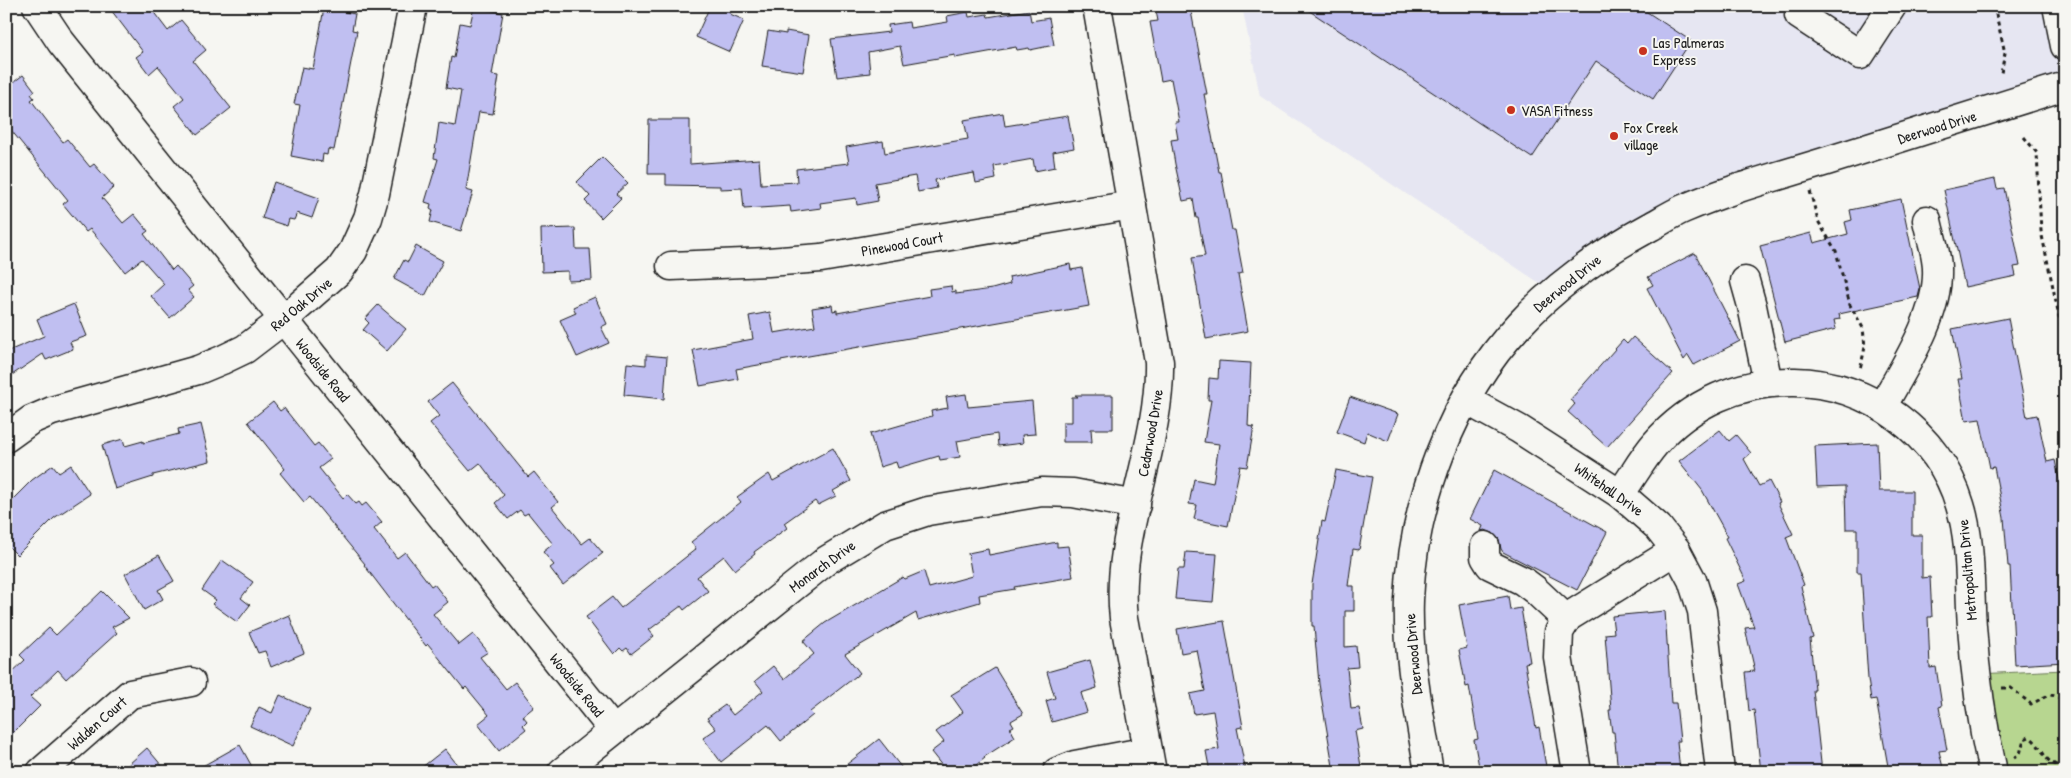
<svg xmlns="http://www.w3.org/2000/svg" width="2071" height="778" font-family="'Patrick Hand',sans-serif">
<style>
.built{fill:#e6e6f2}
.green{fill:#b7d690;stroke:#6a7956}
.building{fill:#c0bff1;stroke:#1c1c1c}
.lines{fill:none;stroke-linecap:round;stroke-linejoin:round}
.minor-casing{stroke:#1c1c1c;stroke-width:31}
.major-casing{stroke:#1c1c1c;stroke-width:31}
.path{stroke:#1c1c1c;stroke-width:3;stroke-dasharray:4 4;stroke-linecap:butt}
.minor{stroke:#f6f6f2;stroke-width:28}
.major{stroke:#f6f6f2;stroke-width:28}
.poi-dot{fill:#c8321e;stroke:#f6f6f2;stroke-width:2}
.labels{text-anchor:middle;dominant-baseline:central;stroke-width:4;stroke-linejoin:round;paint-order:stroke}
.poi-label{font-size:15px;fill:#1c1c1c;stroke:#f6f6f2;text-anchor:start}
.street-label{font-size:15px;fill:#1c1c1c;stroke:#f6f6f2}
</style>
<rect width="100%" height="100%" fill="#f6f6f2"/>
<filter id="ink" filterUnits="userSpaceOnUse"><feTurbulence type="fractalNoise" baseFrequency=".02" numOctaves="2"/><feDisplacementMap in="SourceGraphic" scale="10" xChannelSelector="R" yChannelSelector="G"/><feConvolveMatrix kernelMatrix="1 2 1 2 8 2 1 2 1" color-interpolation-filters="sRGB"/></filter>
<g filter="url(#ink)">
<path class="built" d="M1242,6H2057L2065,46V86L1759,183L1553,292L1260,96Z"/>
<path class="green" d="M2065,670V772H1993L1976,674Z"/>
<g class="building">
<path d="M108,6H149L168,31L181,20L206,50L193,61L231,108L197,135L174,106L184,98L158,66L149,74L136,57L143,52Z"/>
<path d="M710,6H733L730,14L744,20L730,52L696,37Z"/>
<path d="M1155,6H1190L1207,94H1204L1219,172H1221L1232,230H1235L1243,273L1238,274L1248,331L1206,339L1192,258L1205,256L1198,218H1196L1193,199L1183,201L1175,164L1171,140L1178,139L1175,122H1179L1171,79L1161,81L1150,22L1158,21Z"/>
<path d="M1302,6H1638L1691,41L1653,99L1596,61L1532,158Z"/>
<path d="M474,7L503,13L492,75L499,76L493,114L479,112L466,190L473,192L461,231L430,222L433,210L430,208L431,204L425,202L438,159L434,158L439,123L455,126L461,91L446,88L451,57L454,58L460,23L470,25Z"/>
<path d="M324,8L355,14L352,30L357,31L334,150L328,149L327,155L323,154L322,162L291,156L300,105L294,104L302,67L313,69Z"/>
<path d="M1029,10L1031,21L1049,18L1054,45L1030,50L1029,48L1017,50L1016,47L955,58V55L904,64L900,46L868,52L870,73L837,77L831,39L889,32L888,25L909,22L910,28L948,22L947,16L968,12L969,17L987,14L988,17Z"/>
<path d="M768,31L786,34V31L809,35L803,72L762,66Z"/>
<path d="M23,75L35,91L31,94L34,98L31,100L63,142L67,139L90,167L94,164L114,187L102,198L123,223L134,214L148,231L144,234L172,270L176,266L193,286L188,290L194,297L170,318L151,296L164,284L142,259L125,272L90,229L86,232L63,204L68,200L6,124V88Z"/>
<path d="M1003,113L1005,126L1068,116L1074,148L1053,152L1055,167L1035,171L1033,159L994,166L996,179L976,183L974,173L935,180L937,188L918,192L915,176L875,183L878,201L857,205L856,198L820,203L821,208L791,212L790,206L744,209L742,188L720,189V186L666,185V174H648L649,120H690V164L759,159L761,184L797,182L796,169L849,163L846,147L883,141L885,153L968,139L964,120Z"/>
<path d="M602,157L628,183L616,194L621,198L601,218L585,201L590,196L577,182Z"/>
<path d="M1995,179L1997,189L2004,188L2020,266L2014,267L2016,276L1965,287L1944,190Z"/>
<path d="M274,182L319,198L312,218L297,213L294,220L289,219L287,226L262,218Z"/>
<path d="M1901,199L1920,289L1918,297L1839,314L1840,319L1834,320L1836,329L1785,342L1760,246L1811,233L1814,243L1848,234L1845,222L1852,220L1850,210Z"/>
<path d="M575,228L576,249H590L592,280L568,281V271L542,272L541,229Z"/>
<path d="M416,246L443,261L425,296L394,279L404,260L408,262Z"/>
<path d="M1695,253L1740,341L1694,365L1688,355L1684,360L1647,288L1653,285L1648,277Z"/>
<path d="M1070,264L1071,270L1082,268L1089,306L736,369L738,379L700,386L693,350L753,339L749,316L770,312L774,333L815,326L812,308L832,305L833,311L837,310V313L930,296L929,289L951,286L952,292L956,291V294L992,289L1010,284L1009,277Z"/>
<path d="M595,297L607,324L601,327L609,343L577,357L560,320L576,313L573,307Z"/>
<path d="M74,304L87,336L70,342L73,349L46,360L43,354L6,379V352L44,336L37,319Z"/>
<path d="M378,305L406,329L387,351L363,330L369,323L365,319Z"/>
<path d="M2008,318L2027,417L2037,415L2047,462L2055,460L2064,502L2062,503L2065,538V662L2015,665L2010,566H2008L2004,518L1994,467L1990,468L1980,419L1966,421L1958,379H1962L1952,329Z"/>
<path d="M1633,337L1673,373L1607,447L1568,412L1575,404L1570,400L1623,340L1627,344Z"/>
<path d="M646,355L667,357L664,399L624,395L627,363L646,365Z"/>
<path d="M1219,361L1251,363L1248,426L1254,427L1247,467L1240,466L1228,526L1194,519L1197,505L1189,504L1194,479L1213,483L1219,444L1204,442L1211,400H1208L1209,378L1218,379Z"/>
<path d="M452,383L528,477L534,472L558,502L552,507L582,544L590,538L603,553L563,585L550,568L554,565L543,552L553,544L528,513L524,515L520,510L508,519L495,503L504,495L480,463L470,471L430,423L439,416L428,402Z"/>
<path d="M966,394L968,407L1032,401L1035,434L1022,435L1023,443L998,446L997,434L957,441L960,457L940,460L939,456L898,468L896,462L880,467L870,434L932,416L931,411L948,408L946,397Z"/>
<path d="M1075,395H1113V429H1091L1092,442H1063V422H1072V397H1078Z"/>
<path d="M1350,397L1398,414L1388,441L1367,432L1364,442L1337,432Z"/>
<path d="M273,402L280,411L284,408L314,446L318,443L331,459L319,468L343,498L347,494L356,504L359,502L362,506L366,503L382,522L374,529L397,558L405,552L431,586L434,584L448,602L433,614L459,645L473,634L488,652L480,657L506,689L515,682L534,707L523,716L527,721L523,725L526,729L499,751L478,724L489,715L466,687L464,689L428,644L426,646L364,565L365,564L310,497L304,502L280,473L285,469L248,422Z"/>
<path d="M201,424L210,461L153,475V477L115,489L102,445L123,439L125,446L143,441V443L179,434L178,429Z"/>
<path d="M1720,430L1729,441L1736,435L1751,453L1744,459L1759,486L1769,481L1780,502L1778,503L1793,534L1786,537L1804,585L1801,586L1813,638L1810,639L1815,690H1813L1822,772H1761L1754,710L1749,711L1745,672L1755,671L1745,628L1754,627L1738,584L1746,581L1725,538L1728,537L1702,490L1679,461Z"/>
<path d="M1877,443L1879,491H1912V535H1922V578L1930,577L1932,617H1928L1930,668L1936,667L1942,706L1939,707L1947,750L1939,751L1944,772H1889L1876,699L1871,700L1868,679L1861,572H1857V529H1846L1845,486L1817,487L1815,446Z"/>
<path d="M833,448L851,481L833,491L836,496L818,505L815,501L784,523L787,528L754,552L755,554L735,570L724,556L697,577L708,591L684,610L681,606L649,630L654,636L631,654L627,648L623,651L620,648L614,654L586,617L612,597L621,608L696,549L691,542L741,502L737,497L769,474L773,481Z"/>
<path d="M53,465L59,473L71,465L90,494L54,518L17,555L6,544V506L32,480Z"/>
<path d="M1336,470L1372,477L1359,550L1353,549L1348,586H1354V611H1345V647L1356,646L1358,667L1347,668L1351,709L1359,708L1363,729L1355,731L1362,772H1334L1319,684L1314,626H1312V584L1322,521L1325,522Z"/>
<path d="M1494,470L1607,532L1577,590L1503,552L1501,549L1499,539L1493,533L1485,530L1481,531L1483,526L1470,519Z"/>
<path d="M1057,542V547L1068,546L1073,577L1014,587L1015,589L979,595L980,602L918,620L916,613L845,654L860,673L810,712L813,715L781,741L768,725L721,762L703,738L716,729L707,718L725,705L733,715L763,691L755,681L773,666L784,679L814,654L803,641L825,623L903,577L905,579L924,571L929,588L972,576L968,553L988,549L989,555Z"/>
<path d="M1186,552L1217,554L1213,602L1175,599L1178,569H1184Z"/>
<path d="M159,555L174,581L158,590L163,599L144,610L125,574Z"/>
<path d="M222,560L253,582L241,598L250,605L237,622L212,604L216,600L202,590Z"/>
<path d="M102,591L129,618L112,627L117,633L66,679L58,670L30,697L40,706L6,740V678L25,660L20,655L49,628L56,635Z"/>
<path d="M1508,596L1510,610L1521,608L1530,662L1525,663L1536,728L1539,727L1547,772H1480L1474,740L1478,739L1469,686L1466,687L1459,650L1467,648L1459,605Z"/>
<path d="M1665,611L1671,703H1676L1680,741H1677L1680,772H1618L1614,732H1612L1609,710H1611L1605,634L1614,633L1612,616Z"/>
<path d="M289,615L304,653L271,667L265,651L258,653L249,632Z"/>
<path d="M1224,621L1243,727L1237,728L1246,772H1210L1206,751L1219,749L1213,711L1194,714L1190,694L1205,691L1197,650L1181,653L1177,629Z"/>
<path d="M1090,660L1097,688L1081,693L1087,712L1052,722L1046,701L1055,698L1047,672Z"/>
<path d="M995,668L1023,714L1011,721L1014,726L1010,728L1015,737L984,757L985,758L967,772H947L931,752L944,742L936,732L963,712L951,695Z"/>
<path d="M280,695L310,709L293,746L250,726L259,707L272,713Z"/>
<path d="M879,739L905,772H837Z"/>
<path d="M240,745L255,772H192Z"/>
<path d="M147,748L167,772H120Z"/>
<path d="M445,749L463,772H416Z"/>
</g>
<g class="lines">
<g class="minor-casing">
<g id="minor">
<path d="M37,6L61,42L613,730"/>
<path d="M1097,6L1159,362C1161,448 1114,535 1124,618L1152,772"/>
<path d="M1805,6L1799,15L1860,55L1892,6"/>
<path d="M671,266L768,262L821,258L1132,205"/>
<path d="M1745,281L1752,306L1768,383"/>
<path d="M1466,400L1519,429L1620,494L1658,527L1676,550L1692,580L1702,611L1720,772"/>
<path d="M1882,407C1904,367 1939,315 1937,269C1937,253 1930,236 1927,220"/>
<path d="M6,438L31,420L52,411L198,370L222,360L245,349L283,320L339,271L353,251L368,218L375,194L413,6"/>
<path d="M1620,494C1632,478 1642,459 1655,444C1690,403 1741,381 1795,382C1869,383 1939,434 1960,505C1972,543 1969,587 1972,626C1975,675 1982,724 1993,772"/>
<path d="M1485,546V557L1490,565L1523,581L1535,590L1566,619"/>
<path d="M41,772L130,694L191,682"/>
<path d="M562,772L827,560L885,525L928,511L1042,492L1073,493L1136,505"/>
<path d="M1057,772L1075,765L1148,751"/>
<path d="M1429,772C1420,715 1407,658 1409,600C1413,502 1452,396 1520,324C1557,284 1602,253 1650,227C1661,221 1672,214 1683,209C1729,189 1779,176 1827,161C1906,136 1986,111 2065,86"/>
<path d="M1577,772L1558,657L1559,632L1568,617L1676,550"/>
</g>
</g>
<g class="major-casing">
<path id="major" d="M2057,6L2065,46"/>
</g>
<g class="path">
<path d="M1994,6L2005,53L2001,73"/>
<path d="M2024,137L2037,153L2041,231L2065,344"/>
<path d="M1810,191L1818,221L1836,251L1850,305L1863,328L1865,347L1860,370"/>
<path d="M2002,688H2011L2031,704C2046,698 2050,688 2065,703"/>
<path d="M2014,758L2020,754L2024,739L2029,737C2043,744 2045,771 2065,763"/>
</g>
<use href="#minor" class="minor"/>
<use href="#major" class="major"/>
</g>
</g>
<g class="poi-dot">
<circle cx="1643" cy="51" r="5"/>
<circle cx="1511" cy="110" r="5"/>
<circle cx="1614" cy="136" r="5"/>
</g>
<g class="labels">
<g class="poi-label">
<text x="1653" y="42">Las Palmeras<tspan x="1653" dy="17">Express</tspan></text>
<text x="1521" y="110">VASA Fitness</text>
<text x="1624" y="127">Fox Creek<tspan x="1624" dy="17">village</tspan></text>
</g>
<g class="street-label">
<text transform="translate(1937 127) rotate(-17)">Deerwood Drive</text>
<text transform="translate(902 244) rotate(-10)">Pinewood Court</text>
<text transform="translate(1567 283) rotate(-39)">Deerwood Drive</text>
<text transform="translate(301 304) rotate(-40)">Red Oak Drive</text>
<text transform="translate(323 370) rotate(51)">Woodside Road</text>
<text transform="translate(1150 433) rotate(-80)">Cedarwood Drive</text>
<text transform="translate(1609 489) rotate(35)">Whitehall Drive</text>
<text transform="translate(822 566) rotate(-36)">Monarch Drive</text>
<text transform="translate(1967 570) rotate(-95)">Metropolitan Drive</text>
<text transform="translate(1413 654) rotate(-95)">Deerwood Drive</text>
<text transform="translate(577 685) rotate(51)">Woodside Road</text>
<text transform="translate(97 723) rotate(-41)">Walden Court</text>
</g>
</g>
<rect width="2071" height="778" fill="none" stroke="#f6f6f2" stroke-width="25"/>
<rect x="12" y="12" width="2046" height="753" fill="none" stroke="#1c1c1c" stroke-width="2" filter="url(#ink)"/>
</svg>
